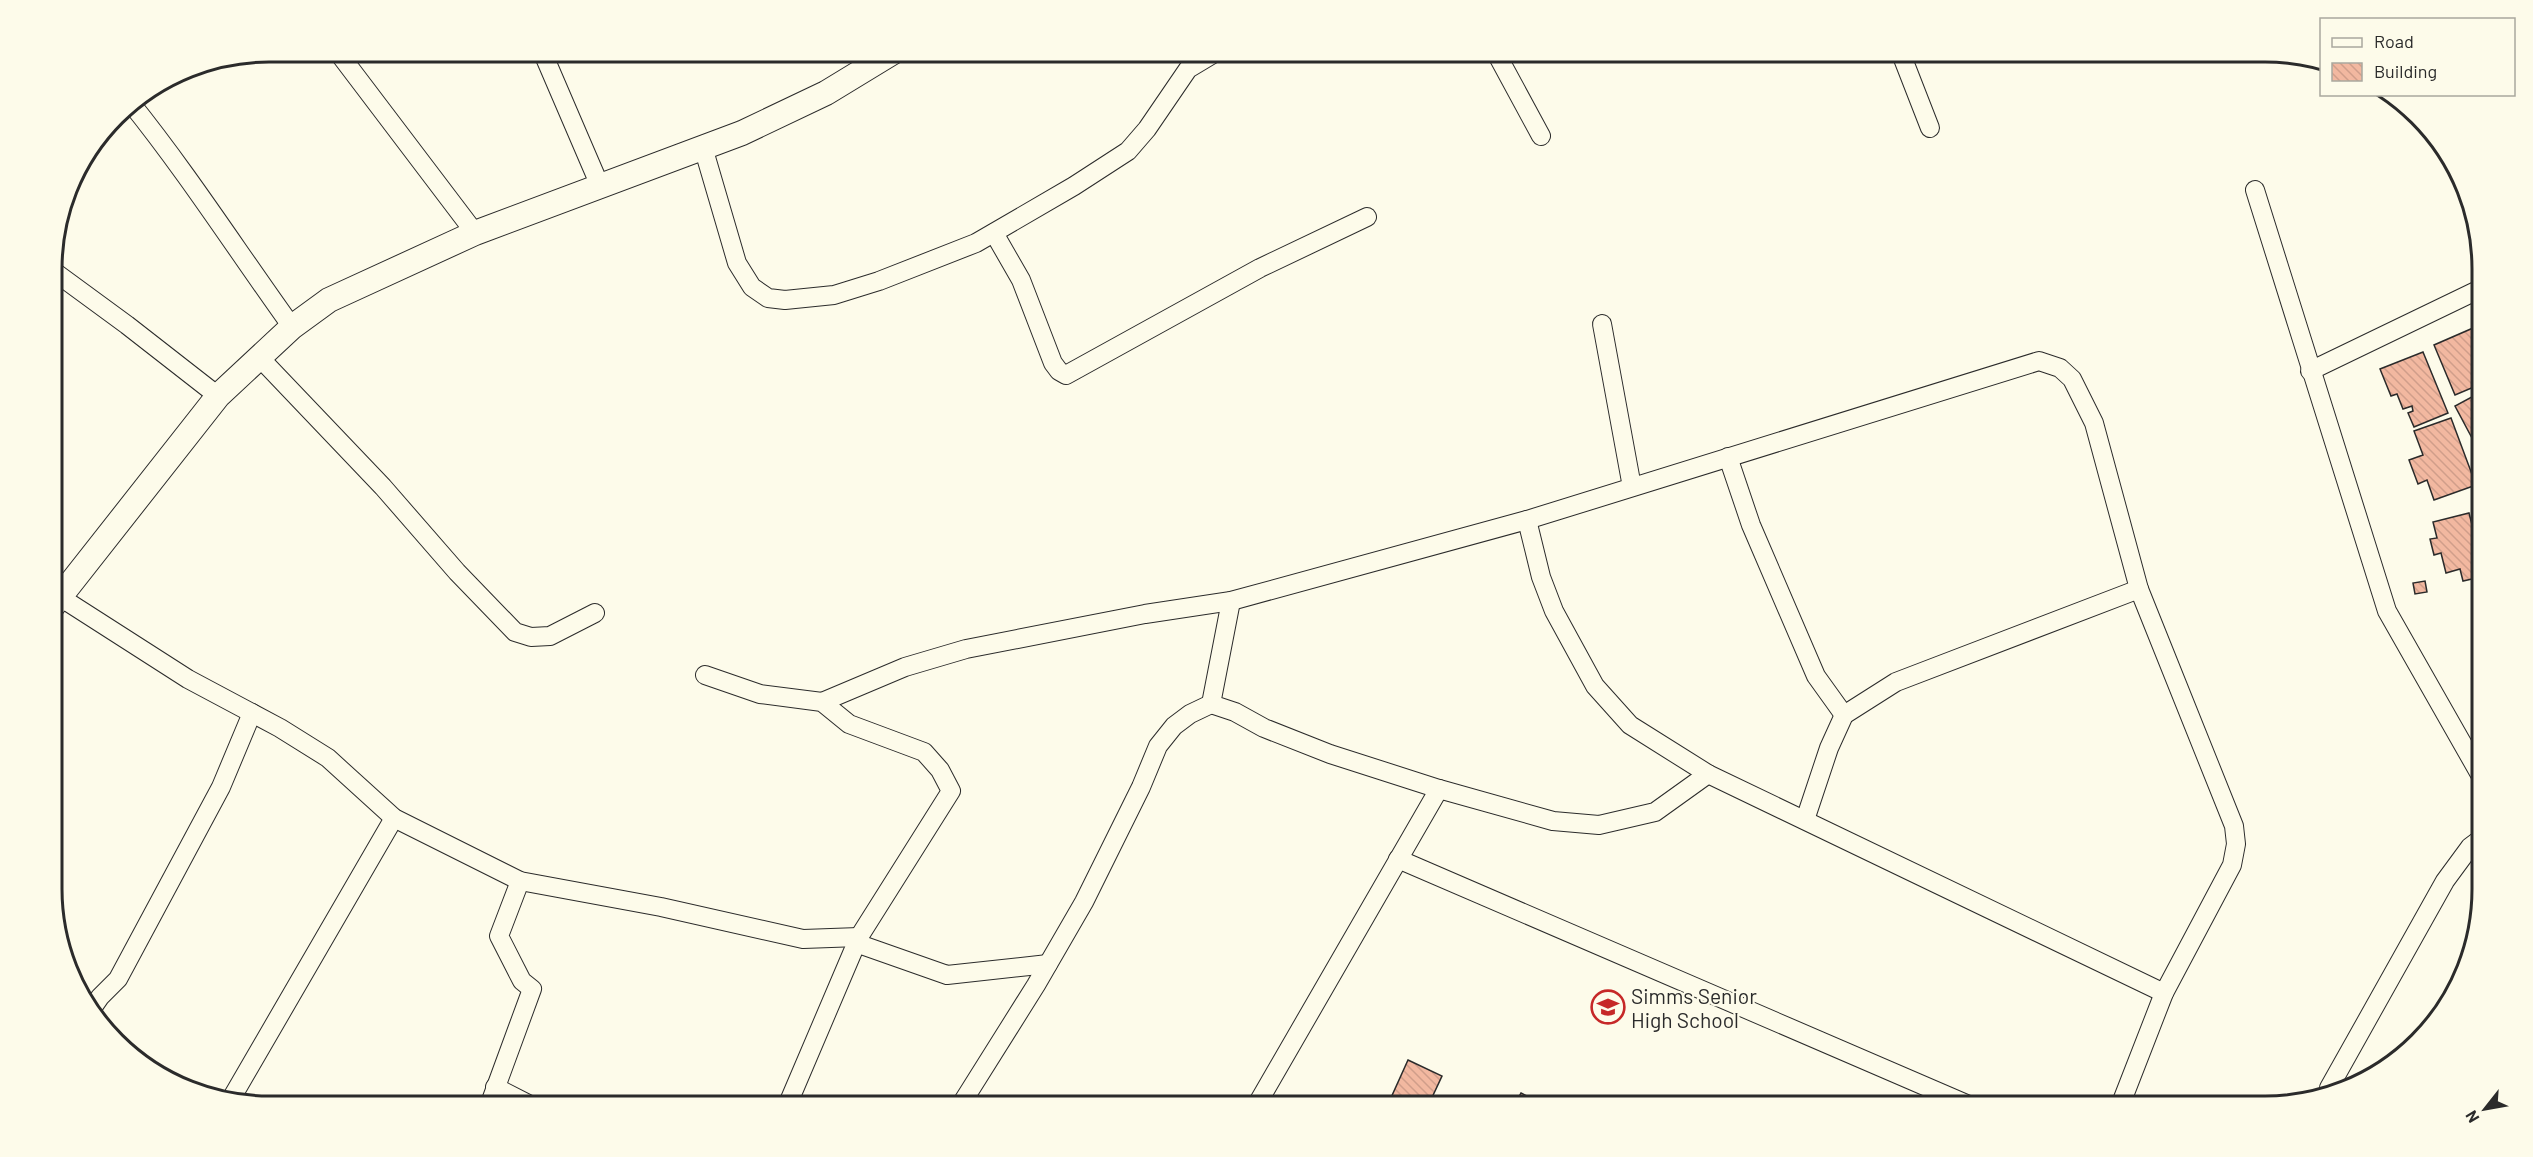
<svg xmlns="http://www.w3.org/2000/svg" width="2533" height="1157" font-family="Barlow,sans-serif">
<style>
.building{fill:url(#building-back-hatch);stroke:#2b2b2b;stroke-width:1.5}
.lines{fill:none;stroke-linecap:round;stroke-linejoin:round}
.street-casing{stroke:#2b2b2b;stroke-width:20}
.secondary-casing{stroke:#2b2b2b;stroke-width:26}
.street{stroke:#fdfbea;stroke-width:18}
.secondary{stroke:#fdfbea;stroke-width:24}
.labels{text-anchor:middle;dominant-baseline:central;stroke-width:4.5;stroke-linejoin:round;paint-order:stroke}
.poi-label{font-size:21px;fill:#2b2b2b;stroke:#fdfbea;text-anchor:start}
.rim{fill:none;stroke:#2b2b2b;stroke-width:3}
</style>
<defs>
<pattern id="building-back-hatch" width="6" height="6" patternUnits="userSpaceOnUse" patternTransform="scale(1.5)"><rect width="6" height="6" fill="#f2b8a0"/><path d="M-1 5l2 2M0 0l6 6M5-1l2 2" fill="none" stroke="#d09e8a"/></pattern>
</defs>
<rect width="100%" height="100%" fill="#fdfbea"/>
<g class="building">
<path d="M2480,325L2481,384L2455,395L2434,345Z"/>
<path d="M2423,352L2448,413L2414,427L2408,413L2413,411L2412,406L2403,409L2397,394L2391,396L2380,369Z"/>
<path d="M2481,392V455L2455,406Z"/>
<path d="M2451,418L2476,485L2434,500L2427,480L2418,484L2409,460L2423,455L2414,431Z"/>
<path d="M2469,513L2481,560V577L2463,581L2460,569L2446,573L2441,553L2434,555L2430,539L2437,538L2433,522Z"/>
<path d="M2425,581L2427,592L2415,594L2413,583Z"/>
<path d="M2481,672V692L2473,677Z"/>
<path d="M1408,1060L1442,1076L1428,1106H1403L1390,1100Z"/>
<path d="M1521,1093L1547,1106H1514Z"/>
<path d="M1895,1099L1911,1106H1892Z"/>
</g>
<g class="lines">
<g class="street-casing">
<g id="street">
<path d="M337,51L475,233"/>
<path d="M542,51L600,186"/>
<path d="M1495,51L1541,136"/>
<path d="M1900,51L1930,128"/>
<path d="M130,102C188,174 238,252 292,327"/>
<path d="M703,147L737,263L752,287L768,298L785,300L834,295L879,281L976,243L1074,186L1128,151L1147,129L1188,69L1218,51"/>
<path d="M2255,190L2387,611L2482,778"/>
<path d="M994,233L1021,280L1053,363L1059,371L1066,375L1260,268L1367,217"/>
<path d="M52,270L127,325L218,396"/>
<path d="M1602,324L1632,487"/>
<path d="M259,357L383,487L457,572L515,632L531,637L550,636L595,613"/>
<path d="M2310,371L2480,289"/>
<path d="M1728,457L1751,525L1816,676L1844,715"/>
<path d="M1527,520L1541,577L1554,611L1595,686L1630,725L1708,774L2164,993"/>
<path d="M60,597L188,679L280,728L328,758L394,818L520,881L661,907L803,939L859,937"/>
<path d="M1231,601L1211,704L1235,712L1264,728L1330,754L1439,789L1553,821L1599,825L1655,812L1708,774"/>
<path d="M705,675L760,694L822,702L849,724L924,752L940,770L951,791L859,937L787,1106"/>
<path d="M822,702L905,667L966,649L1145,614L1231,601L1527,520L2039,361L2060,368L2072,379L2094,423L2139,589L2234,826L2236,844L2232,865L2164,993L2120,1106"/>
<path d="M1805,820L1829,748L1844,715L1896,682L2139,589"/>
<path d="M1398,859L1971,1106"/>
<path d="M856,943L947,975L1048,964"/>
<path d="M91,1010L100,997L118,979L221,787L252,713"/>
<path d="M495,1087L532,1106"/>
<path d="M2329,1088L2445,881L2470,847L2482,838"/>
<path d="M231,1099L394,818"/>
<path d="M489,1106L532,989L522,981L499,936L520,881"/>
<path d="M960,1106L1036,985L1084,902L1141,787L1158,746L1174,726L1190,714L1211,704"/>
<path d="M1256,1106L1439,789"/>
</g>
</g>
<g class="secondary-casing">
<path id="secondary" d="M52,607L218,396L292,327L329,300L475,233L742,133L826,93L895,51"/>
</g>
<use href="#street" class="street"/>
<use href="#secondary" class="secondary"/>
</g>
<defs>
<g id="school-ring" transform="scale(1.725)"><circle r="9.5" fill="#fdfbea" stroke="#c62828" stroke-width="1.5"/><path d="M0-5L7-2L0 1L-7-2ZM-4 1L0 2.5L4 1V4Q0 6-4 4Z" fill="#c62828"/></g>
</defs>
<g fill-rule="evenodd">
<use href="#school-ring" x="1608" y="1007"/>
</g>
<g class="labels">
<g class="poi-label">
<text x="1631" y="995">Simms Senior<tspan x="1631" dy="24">High School</tspan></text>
</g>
</g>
<path d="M0 0H2533V1157H0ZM269 62H2265A207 207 0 0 1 2472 269V889A207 207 0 0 1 2265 1096H269A207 207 0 0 1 62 889V269A207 207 0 0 1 269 62Z" fill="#fdfbea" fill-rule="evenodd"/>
<path class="rim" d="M269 62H2265A207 207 0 0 1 2472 269V889A207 207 0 0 1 2265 1096H269A207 207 0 0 1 62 889V269A207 207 0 0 1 269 62Z"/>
<rect x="2320" y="18" width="195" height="78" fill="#fdfbea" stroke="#a9a89e" stroke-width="1.5"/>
<rect x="2332" y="38" width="30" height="9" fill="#fdfbea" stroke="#a9a89e" stroke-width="1.5"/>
<text x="2374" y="48" font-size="18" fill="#2b2b2b">Road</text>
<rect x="2332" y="63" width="30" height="18" fill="url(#building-back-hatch)" stroke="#a9a89e" stroke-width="1.5"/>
<text x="2374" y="78" font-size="18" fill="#2b2b2b">Building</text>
<g transform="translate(2485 1109) rotate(239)" stroke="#fdfbea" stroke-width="4.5" paint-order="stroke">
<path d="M0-4.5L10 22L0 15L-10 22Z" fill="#2b2b2b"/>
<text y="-9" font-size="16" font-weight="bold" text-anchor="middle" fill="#2b2b2b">N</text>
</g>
</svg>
